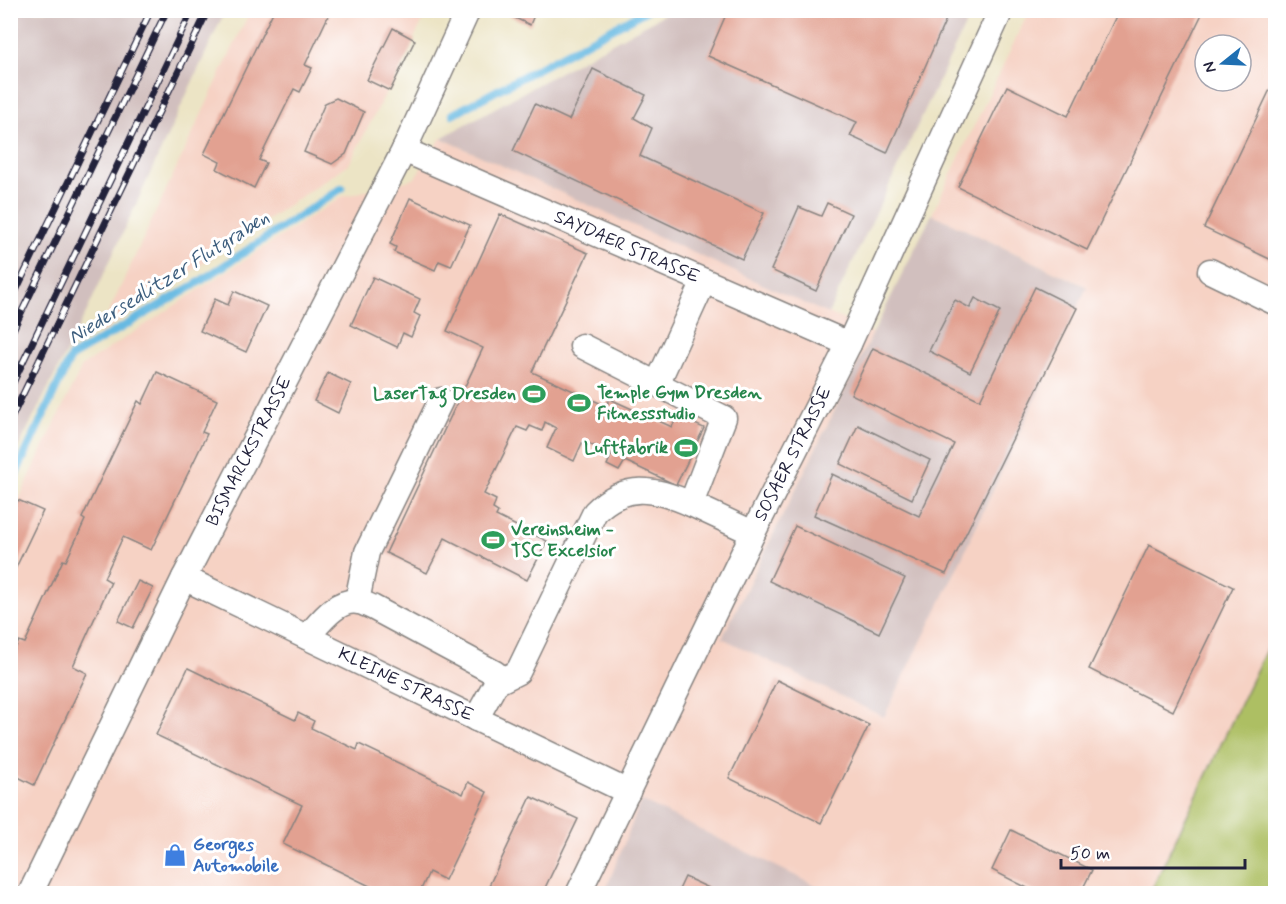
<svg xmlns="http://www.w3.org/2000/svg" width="1286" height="904" font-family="Mynerve,sans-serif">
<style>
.built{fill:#f6d2c4;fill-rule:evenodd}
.industrial{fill:#d1bfbe}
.green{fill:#adbf63;stroke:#68704f;stroke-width:1.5}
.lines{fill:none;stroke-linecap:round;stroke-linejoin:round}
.stream{stroke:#66b9e2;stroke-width:8}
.building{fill:#e2a191}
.minor-casing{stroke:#878380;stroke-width:27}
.minor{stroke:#fff;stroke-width:24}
.rail-casing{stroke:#22223b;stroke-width:7}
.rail{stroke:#fff;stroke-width:4.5;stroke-dasharray:14;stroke-linecap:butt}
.labels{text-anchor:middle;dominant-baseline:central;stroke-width:6;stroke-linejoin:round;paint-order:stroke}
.street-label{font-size:18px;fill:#22223b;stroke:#fff}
.leisure-label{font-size:18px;font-weight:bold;fill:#27864d;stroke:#fff;text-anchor:start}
.shop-label{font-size:18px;font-weight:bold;fill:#366cbe;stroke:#fff;text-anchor:start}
.water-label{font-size:20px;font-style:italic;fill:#3d5e7e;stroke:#fff}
</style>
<rect width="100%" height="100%" fill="#fff"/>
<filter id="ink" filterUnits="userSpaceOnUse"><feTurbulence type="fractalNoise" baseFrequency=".0167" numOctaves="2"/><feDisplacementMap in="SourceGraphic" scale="12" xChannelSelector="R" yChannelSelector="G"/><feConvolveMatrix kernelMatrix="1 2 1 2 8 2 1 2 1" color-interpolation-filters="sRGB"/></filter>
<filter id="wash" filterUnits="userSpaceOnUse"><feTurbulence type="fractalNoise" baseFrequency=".008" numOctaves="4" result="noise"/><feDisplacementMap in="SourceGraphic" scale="24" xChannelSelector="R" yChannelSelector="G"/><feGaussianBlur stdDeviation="1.35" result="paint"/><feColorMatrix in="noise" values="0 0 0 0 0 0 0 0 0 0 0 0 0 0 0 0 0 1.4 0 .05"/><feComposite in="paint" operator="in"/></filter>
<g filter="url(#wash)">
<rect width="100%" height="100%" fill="#ece4c5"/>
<g class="built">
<path d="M250,11H428L349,164L98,335Z"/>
<path d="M1029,11H1275V893L11,894V516L82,366L341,197L414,179L441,138L873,333L722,638L1087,287L932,214ZM1205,45H1241V81H1205Z"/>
</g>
<g class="industrial">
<path d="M10,11H225L86,313L11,462Z"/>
<path d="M670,11H972L828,314L441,138Z"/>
<path d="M932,214L1087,287L950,583L884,717L722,638Z"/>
<path d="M641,801L831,893L604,894Z"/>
</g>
<path class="green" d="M1275,631V893H1150Z"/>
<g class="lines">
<g class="stream">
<path d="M453,114L647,10"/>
<path d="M10,486L71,357L193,286L342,188"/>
</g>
</g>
<g id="blocks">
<g class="building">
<path d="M274,10H331L305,65L312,68L300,92L294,89L259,160L266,163L254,188L217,169L220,162L204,154Z"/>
<path d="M498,10H536L530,25Z"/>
<path d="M728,10H950L887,153L850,136L857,122L708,56Z"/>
<path d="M1119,10L1203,12L1087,250L958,187L1007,86L1068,116Z"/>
<path d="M393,28L415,40L390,91L367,80Z"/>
<path d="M593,69L646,95L634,118L652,128L640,156L764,213L742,259L513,151L535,104L569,120Z"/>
<path d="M1276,77V262L1204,228Z"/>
<path d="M336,98L364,112L346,154L332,164L304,152L325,103Z"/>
<path d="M410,198L470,225L451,266L439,261L435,270L394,252L396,247L390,244Z"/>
<path d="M827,203L851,214L816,291L771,270L799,207L821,216Z"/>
<path d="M500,214L588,253L532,372L606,406L610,399L672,427L677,416L704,428L676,485L625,461L619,471L607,465L612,454L583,441L574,461L547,448L556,428L545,422L542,431L530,426L527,431L517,427L484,494L496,500L493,509L498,512L496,516L547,541L527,580L445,538L427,573L386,553L483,348L447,331Z"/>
<path d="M373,277L420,299L414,313L420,316L411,337L403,333L397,347L351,325Z"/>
<path d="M1035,287L1077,308L946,574L814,515L832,474L919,516L954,444L851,394L873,348L980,400Z"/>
<path d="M234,291L267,306L246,352L200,331L215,299L228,305Z"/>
<path d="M975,298L1000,311L970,372L929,351L955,300L970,308Z"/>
<path d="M157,372L217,400L202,432L207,434L151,550L123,537L104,578L111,582L73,666L87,673L34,785L10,773V659L19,641L25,643L63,560L66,561L85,520L82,518L138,401L142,404Z"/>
<path d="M328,373L351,384L338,413L314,401Z"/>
<path d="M858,425L930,460L912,499L840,464Z"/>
<path d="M18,500L43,511L10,580V516Z"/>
<path d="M795,526L905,578L879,633L769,581Z"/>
<path d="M1149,545L1233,587L1173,711L1089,669Z"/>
<path d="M138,581L153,588L133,628L118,621Z"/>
<path d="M188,668L295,720L298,713L314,721L311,728L357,750L359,744L463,794L468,782L487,792L445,880L429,872L419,894H377L378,890L283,844L302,805L156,735Z"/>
<path d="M777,680L869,725L821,823L729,778Z"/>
<path d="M531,797L578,819L542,894H485Z"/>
<path d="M1011,830L1092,870L1080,894H1039L992,870Z"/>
<path d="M685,877L722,894H677Z"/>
</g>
</g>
</g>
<g filter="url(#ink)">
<use href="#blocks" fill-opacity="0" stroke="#878380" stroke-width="1.5"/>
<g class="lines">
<g class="minor-casing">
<g id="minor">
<path id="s1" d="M404,150L849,344"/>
<path d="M1210,271L1276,303"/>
<path d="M582,346L724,418L691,504L753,533"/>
<path d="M657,384L704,281"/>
<path id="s2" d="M184,578L628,792"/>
<path d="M357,601L367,552L441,400"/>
<path d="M307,637C319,624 337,598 358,602C362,602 367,605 372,607L495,673L496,683L476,719"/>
<path d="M496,683L518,672L595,512C625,482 655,488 691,504"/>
<path id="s3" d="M30,894L184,578L404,150L468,10"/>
<path id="s4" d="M578,894L753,533L849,344L1001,10"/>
</g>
</g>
<use href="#minor" class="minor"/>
<g class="rail-casing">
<g id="rail">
<path d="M10,303L151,10"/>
<path d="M10,336L167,10"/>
<path d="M10,389L192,10"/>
<path d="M10,421L208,10"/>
</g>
</g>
<use href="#rail" class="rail"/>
</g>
</g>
<defs>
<g id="stadium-bare" transform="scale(1.8)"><path d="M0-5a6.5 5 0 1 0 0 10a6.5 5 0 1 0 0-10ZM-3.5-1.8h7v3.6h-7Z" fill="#2e9e5b" stroke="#fff" stroke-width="2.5" paint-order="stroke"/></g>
<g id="shop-bare" transform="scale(1.8)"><path d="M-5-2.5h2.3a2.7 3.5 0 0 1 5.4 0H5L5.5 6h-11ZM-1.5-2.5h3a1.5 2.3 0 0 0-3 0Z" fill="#3f7fe0" stroke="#fff" stroke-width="2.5" paint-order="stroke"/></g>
</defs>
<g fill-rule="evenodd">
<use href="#stadium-bare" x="534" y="394"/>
<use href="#stadium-bare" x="579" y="403"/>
<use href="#stadium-bare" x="686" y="448"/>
<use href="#stadium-bare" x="493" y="540"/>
<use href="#shop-bare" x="175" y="855"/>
</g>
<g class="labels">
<g class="street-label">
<text stroke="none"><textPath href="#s1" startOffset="243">SAYDAER STRASSE</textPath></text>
<text stroke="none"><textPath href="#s3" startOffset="494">BISMARCKSTRASSE</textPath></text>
<text stroke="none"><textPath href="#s4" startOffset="490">SOSAER STRASSE</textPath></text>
<text stroke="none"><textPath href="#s2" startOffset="246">KLEINE STRASSE</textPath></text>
</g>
<g class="leisure-label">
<text x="597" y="393">Temple Gym Dresden<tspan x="597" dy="21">Fitnessstudio</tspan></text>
<text x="516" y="394" text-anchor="end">LaserTag Dresden</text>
<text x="668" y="448" text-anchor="end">Luftfabrik</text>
<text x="511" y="530">Vereinsheim -<tspan x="511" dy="21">TSC Excelsior</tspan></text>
</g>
<g class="shop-label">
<text x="193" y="845">Georges<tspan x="193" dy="21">Automobile</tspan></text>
</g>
<g class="water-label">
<text transform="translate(169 278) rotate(-32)">Niedersedlitzer Flutgraben</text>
</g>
</g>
<rect width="1286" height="904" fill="none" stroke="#fff" stroke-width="36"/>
<g transform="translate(1223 63) rotate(252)"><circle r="28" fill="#ffffff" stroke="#a7a7b1" stroke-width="1.5"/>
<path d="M0-4.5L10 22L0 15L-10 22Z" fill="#1f6fb2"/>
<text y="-9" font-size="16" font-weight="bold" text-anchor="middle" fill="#22223b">N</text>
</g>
<path d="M1061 859v9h184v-9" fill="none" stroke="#22223b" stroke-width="3"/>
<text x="1070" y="859" font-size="18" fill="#22223b" stroke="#ffffff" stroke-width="4.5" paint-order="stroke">50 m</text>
</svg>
